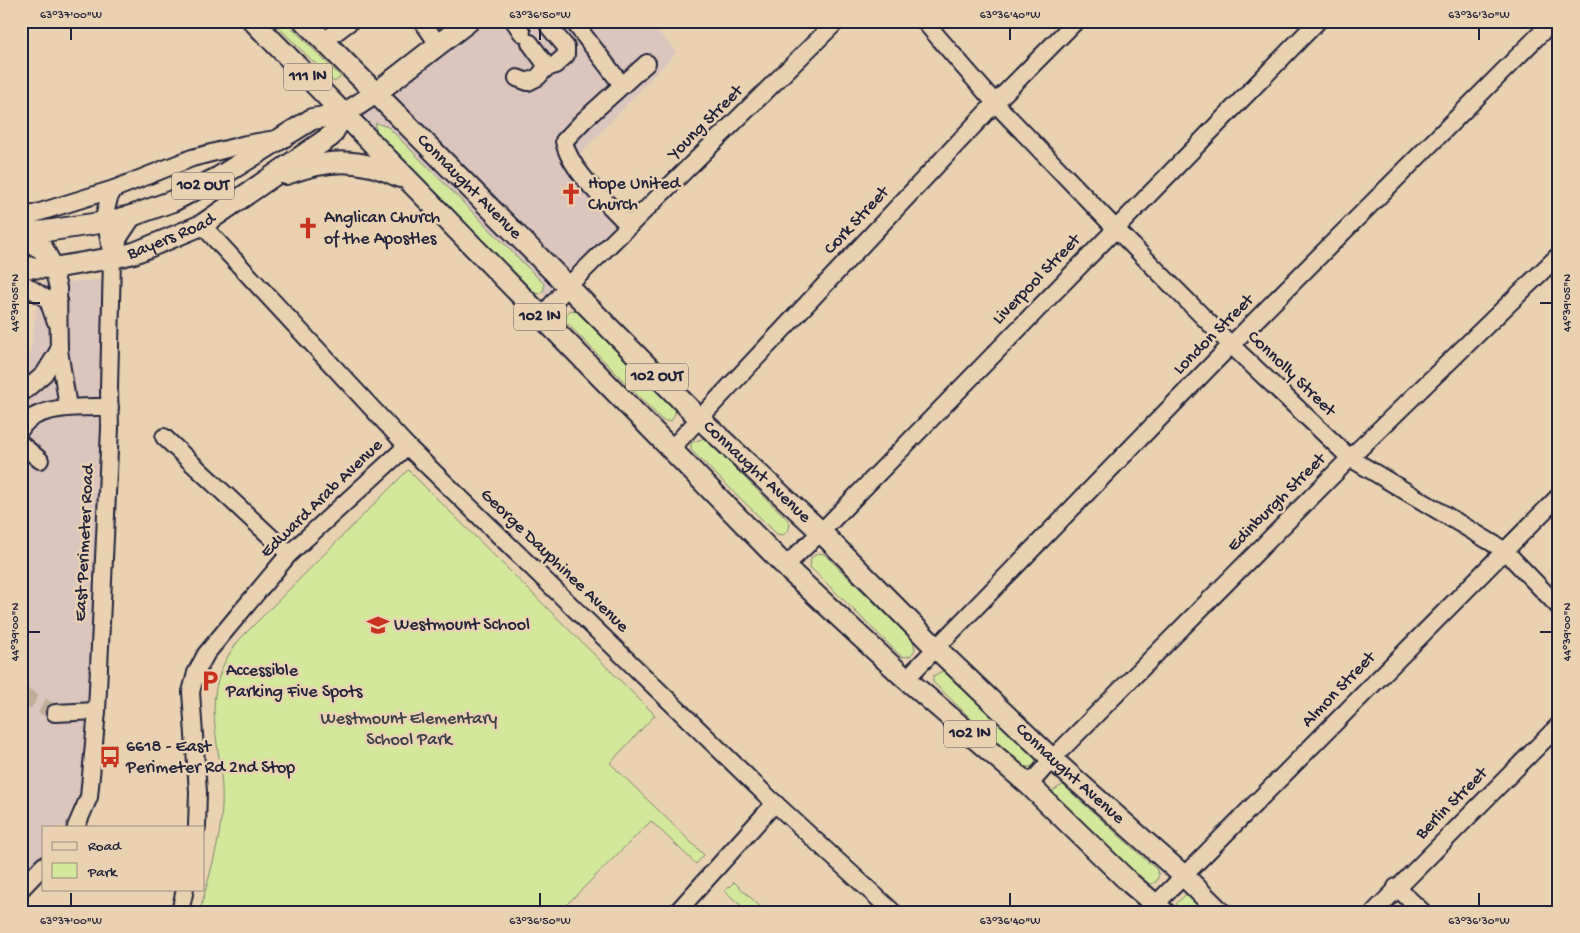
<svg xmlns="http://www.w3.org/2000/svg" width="1580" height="933" font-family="'Gochi Hand',sans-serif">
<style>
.built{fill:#dbc5bd}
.green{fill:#d4e89c;stroke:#7b856c}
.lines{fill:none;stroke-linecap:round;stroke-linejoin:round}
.minor-tunnel{stroke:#c1ae99;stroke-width:16;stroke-dasharray:16 8;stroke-linecap:butt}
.minor-casing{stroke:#22223b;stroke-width:20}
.major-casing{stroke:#22223b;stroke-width:24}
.minor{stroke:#e9d1b1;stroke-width:16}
.major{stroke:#e9d1b1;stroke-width:20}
.ticks{fill:none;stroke:#22223b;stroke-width:2}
.labels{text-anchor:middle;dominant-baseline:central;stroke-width:5;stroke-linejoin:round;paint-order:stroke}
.shield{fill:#e9d1b1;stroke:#5e565e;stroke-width:1}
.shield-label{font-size:16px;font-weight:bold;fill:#22223b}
.street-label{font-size:18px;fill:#22223b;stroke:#e9d1b1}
.poi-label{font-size:18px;fill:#22223b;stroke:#e9d1b1;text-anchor:start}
.park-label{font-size:18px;fill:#3d404a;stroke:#e9d1b1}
.neatline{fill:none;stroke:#22223b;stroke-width:2}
.ticks-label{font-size:12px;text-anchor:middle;fill:#22223b}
</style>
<rect width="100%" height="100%" fill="#e9d1b1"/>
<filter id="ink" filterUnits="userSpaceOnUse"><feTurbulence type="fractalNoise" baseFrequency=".02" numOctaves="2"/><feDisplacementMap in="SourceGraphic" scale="10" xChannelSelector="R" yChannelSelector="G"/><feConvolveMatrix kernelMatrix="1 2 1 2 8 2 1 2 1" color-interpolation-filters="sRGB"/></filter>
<g filter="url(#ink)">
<g class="built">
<path d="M473,21H649L676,52L573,162L630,229L558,309L349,103Z"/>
<path d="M110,280L97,711L76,827H44V865L21,889V386L27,379L40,283Z"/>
</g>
<g class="green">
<path d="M272,21H285L341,77L334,82Z"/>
<path d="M376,123L388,127L544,284V290L539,294L534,293L379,136L375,127Z"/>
<path d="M571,310L576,311L674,408L675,414L671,421H663L566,322V315Z"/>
<path d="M704,438L788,520L790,525L788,531L783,535L777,534L691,450V443Z"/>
<path d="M408,470L655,715L610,763L704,855L696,864L651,821L559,912H200C208,878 221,842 222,807C225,742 193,697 240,639Z"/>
<path d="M818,553L824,554L913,640L915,650L910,656L902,657L810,567L811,558Z"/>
<path d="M943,671L948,672L1034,755L1036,760L1033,766L1022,768L933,682V676Z"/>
<path d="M1063,785L1156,869L1159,875L1156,882L1149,885L1144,882L1051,799L1052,791Z"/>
<path d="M734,882L766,912H748L725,891Z"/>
<path d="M1188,892L1209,912H1184L1176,904Z"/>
</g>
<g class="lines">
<path class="minor-tunnel" d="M21,694L55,713"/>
<g class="minor-casing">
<g id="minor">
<path d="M422,21L438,44"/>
<path d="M514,21L522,33"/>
<path d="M573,21L622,85"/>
<path d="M924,21L995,103L1115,228L1231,345L1350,458L1504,550L1559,607"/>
<path d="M324,41L351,21"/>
<path d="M545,69L555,65L566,55V47L549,27"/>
<path d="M517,78L528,82L538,77L545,69L544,62L530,43"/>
<path d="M21,218L114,189L192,158L246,144L276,139"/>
<path d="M202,225L407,446L766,795L893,912"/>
<path d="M629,226C609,204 569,170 564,141L584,120L647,63"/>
<path d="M53,268L58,288L59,350L68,407"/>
<path d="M21,282L48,300L55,320"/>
<path d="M540,318L567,287L837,21"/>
<path d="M21,394L44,374L59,350"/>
<path d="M21,429C34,404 86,407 110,407"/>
<path d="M164,437L289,554"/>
<path d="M21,444L40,460"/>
<path d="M670,450L995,103L1076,21"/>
<path d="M785,566L821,532L1318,21"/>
<path d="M906,679L1231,345L1553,21"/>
<path d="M55,713L97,711"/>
<path d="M1029,785L1052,759L1350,458L1559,255"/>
<path d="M76,827L89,797L97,711L110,428L109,389L112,258L105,214L109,198L114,189"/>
<path d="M197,827L198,792L191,692L196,673L206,654L289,554L407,446"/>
<path d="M1396,887L1423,912"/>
<path d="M21,889L44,865"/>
<path d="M180,912L185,889"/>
<path d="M677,912L775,803"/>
<path d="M1148,912L1559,496"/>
<path d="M1374,912L1559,725"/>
</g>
</g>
<g class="major-casing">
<g id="major">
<path d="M253,21L792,573L906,679L1029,785L1130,883L1164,912"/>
<path id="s1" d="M304,21L700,419L821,532L936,648L1052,759L1184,876L1220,912"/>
<path d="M286,174C328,159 359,157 400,177"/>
<path d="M21,233L46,231L106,222L131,216L173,201L219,177L312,119L344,114L376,93L469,21"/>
<path d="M21,238L43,249L53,268"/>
<path d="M112,258L117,237L131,216"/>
<path id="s2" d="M21,267L53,268L112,258L134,253L202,225L331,136L344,114"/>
</g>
</g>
<use href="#minor" class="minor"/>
<use href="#major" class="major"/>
</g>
</g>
<path class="ticks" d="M71,28V40M540,28V40M1010,28V40M1479,28V40M28,303H40M1540,303H1552M28,632H40M1540,632H1552M71,893V906M540,893V906M1010,893V906M1479,893V906"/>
<defs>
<g id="church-bare" transform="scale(1.725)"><path d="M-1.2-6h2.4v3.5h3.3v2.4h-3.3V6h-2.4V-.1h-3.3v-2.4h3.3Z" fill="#c8321e" stroke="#e9d1b1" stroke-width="2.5" paint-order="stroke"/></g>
<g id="school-bare" transform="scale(1.725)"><path d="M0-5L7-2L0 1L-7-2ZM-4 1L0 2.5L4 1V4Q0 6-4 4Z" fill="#c8321e" stroke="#e9d1b1" stroke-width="2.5" paint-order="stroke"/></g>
<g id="parking-bare" transform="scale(1.725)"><path d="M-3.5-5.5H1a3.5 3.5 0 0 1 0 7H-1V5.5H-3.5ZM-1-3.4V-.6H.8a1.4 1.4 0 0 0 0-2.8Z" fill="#c8321e" stroke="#e9d1b1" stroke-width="2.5" paint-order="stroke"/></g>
<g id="bus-bare" transform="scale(1.725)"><path d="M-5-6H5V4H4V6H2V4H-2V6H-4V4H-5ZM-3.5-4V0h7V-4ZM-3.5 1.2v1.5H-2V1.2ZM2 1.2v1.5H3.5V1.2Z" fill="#c8321e" stroke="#e9d1b1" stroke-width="2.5" paint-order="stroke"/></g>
</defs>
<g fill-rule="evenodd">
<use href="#church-bare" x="571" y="194"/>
<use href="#church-bare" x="308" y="228"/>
<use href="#school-bare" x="378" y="625"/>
<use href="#parking-bare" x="210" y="681"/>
<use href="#bus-bare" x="110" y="757"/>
</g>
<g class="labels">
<g class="shield">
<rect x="284" y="63.5" width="48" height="27" rx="4"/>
<rect x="172" y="172.5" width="62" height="27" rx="4"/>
<rect x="514" y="303.5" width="52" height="27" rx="4"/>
<rect x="626" y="363.5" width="62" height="27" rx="4"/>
<rect x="944" y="720.5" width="52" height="27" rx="4"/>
</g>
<g class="shield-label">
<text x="308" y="77">111 IN</text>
<text x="203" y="186">102 OUT</text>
<text x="540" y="317">102 IN</text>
<text x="657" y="377">102 OUT</text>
<text x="970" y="734">102 IN</text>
</g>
<g class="street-label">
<text transform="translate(706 123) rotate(-45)">Young Street</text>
<text stroke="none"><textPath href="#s1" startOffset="234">Connaught Avenue</textPath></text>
<text transform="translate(857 221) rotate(-47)">Cork Street</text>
<text stroke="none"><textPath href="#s2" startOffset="155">Bayers Road</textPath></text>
<text transform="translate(1037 280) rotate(-46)">Liverpool Street</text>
<text transform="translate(1214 335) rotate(-45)">London Street</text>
<text transform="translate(1291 374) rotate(44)">Connolly Street</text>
<text stroke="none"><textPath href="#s1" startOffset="639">Connaught Avenue</textPath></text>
<text transform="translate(322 499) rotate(-44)">Edward Arab Avenue</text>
<text transform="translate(1277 503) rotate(-45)">Edinburgh Street</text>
<text transform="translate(85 543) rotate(-87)">East Perimeter Road</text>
<text transform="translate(554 561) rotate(44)">George Dauphinee Avenue</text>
<text transform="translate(1339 690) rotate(-46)">Almon Street</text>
<text stroke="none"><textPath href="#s1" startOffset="1074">Connaught Avenue</textPath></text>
<text transform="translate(1452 804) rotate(-45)">Berlin Street</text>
</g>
<g class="poi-label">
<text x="588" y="184">Hope United<tspan x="588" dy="21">Church</tspan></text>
<text x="324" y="218">Anglican Church<tspan x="324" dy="21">of the Apostles</tspan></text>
<text x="394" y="625">Westmount School</text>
<text x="226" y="671">Accessible<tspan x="226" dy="21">Parking Five Spots</tspan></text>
<text x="126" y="747">6618 - East<tspan x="126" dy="21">Perimeter Rd 2nd Stop</tspan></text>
</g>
<g class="park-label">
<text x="409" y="719">Westmount Elementary<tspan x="409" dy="21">School Park</tspan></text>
</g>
</g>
<rect width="1580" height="933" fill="none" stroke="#e9d1b1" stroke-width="55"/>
<rect x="42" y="826" width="162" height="65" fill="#e9d1b1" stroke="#998b82"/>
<rect x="52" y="842" width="25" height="8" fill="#e9d1b1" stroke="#998b82"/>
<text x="88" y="850" font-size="15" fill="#22223b">Road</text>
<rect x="52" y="863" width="25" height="15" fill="#d4e89c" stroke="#998b82"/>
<text x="88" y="876" font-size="15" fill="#22223b">Park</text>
<rect x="28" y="28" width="1524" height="878" class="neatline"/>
<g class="ticks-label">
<text x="71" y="18">63°37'00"W</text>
<text x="540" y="18">63°36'50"W</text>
<text x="1010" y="18">63°36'40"W</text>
<text x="1479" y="18">63°36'30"W</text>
<text transform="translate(14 303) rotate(-90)" y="4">44°39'05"N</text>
<text transform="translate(1566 303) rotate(-90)" y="4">44°39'05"N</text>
<text transform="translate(14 632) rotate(-90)" y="4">44°39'00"N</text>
<text transform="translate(1566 632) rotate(-90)" y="4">44°39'00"N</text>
<text x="71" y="924">63°37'00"W</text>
<text x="540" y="924">63°36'50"W</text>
<text x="1010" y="924">63°36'40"W</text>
<text x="1479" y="924">63°36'30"W</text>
</g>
</svg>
